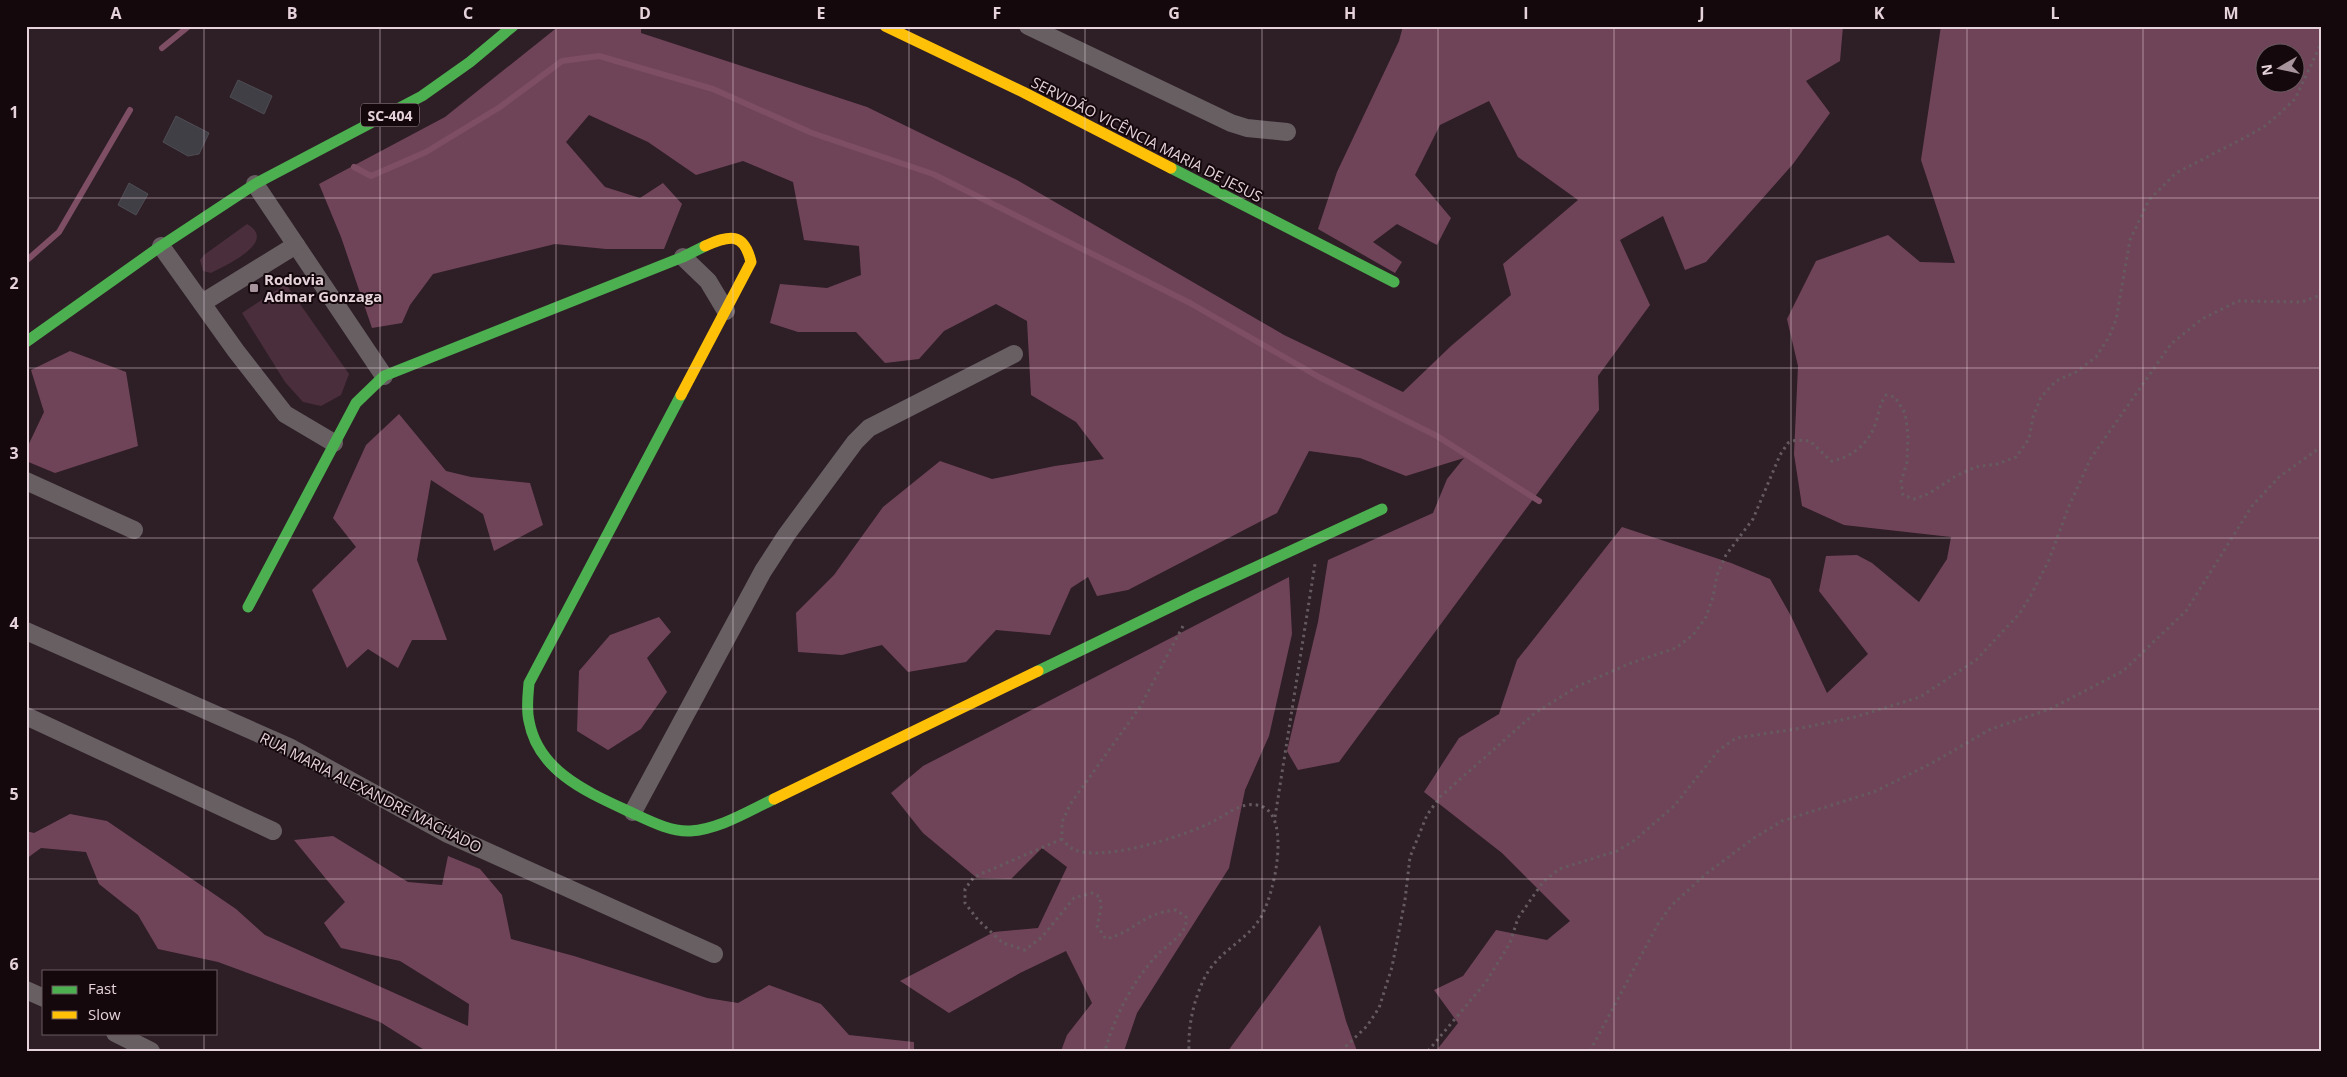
<svg xmlns="http://www.w3.org/2000/svg" width="2347" height="1077" font-family="'Open Sans',sans-serif">
<style>
.green{fill:#4b2e3c}
.forest{fill:#704458;fill-rule:evenodd}
.lines{fill:none;stroke-linecap:round;stroke-linejoin:round}
.stream{stroke:#7d4e64;stroke-width:6}
.building{fill:#413f46;stroke:#4e4d53}
.path{stroke:#655b5f;stroke-width:3;stroke-dasharray:2.5 4;stroke-linecap:butt}
.street{stroke:#675f62;stroke-width:18}
.fast{stroke:#4caf50;stroke-width:11}
.slow{stroke:#ffc107;stroke-width:11}
.grid{fill:none;stroke:#e6d2da;stroke-width:1;stroke-opacity:0.55}
.poi-dot{fill:#a6939b;stroke:#14080d;stroke-width:2}
.labels{text-anchor:middle;dominant-baseline:central;stroke-width:4;stroke-linejoin:round;paint-order:stroke}
.shield{fill:#14080d;stroke:#a7959c;stroke-width:1}
.shield-label{font-size:14px;font-weight:bold;fill:#e6d2da}
.street-label{font-size:15px;fill:#e6d2da;stroke:#14080d}
.poi-label{font-size:15px;font-weight:bold;fill:#e6d2da;stroke:#14080d;text-anchor:start}
.neatline{fill:none;stroke:#e6d2da;stroke-width:2}
.grid-label{font-size:16px;text-anchor:middle;font-weight:bold;fill:#e6d2da}
</style>
<rect width="100%" height="100%" fill="#2e1e26"/>
<g class="green">
<path d="M247,224C279,242 224,266 211,273L203,271L200,260L204,255Z"/>
<path d="M286,284L349,374L341,395L321,406L303,402L285,382L242,313Z"/>
</g>
<g class="forest">
<path d="M559,26H641V33L867,107L1017,180L1284,335L1403,392L1451,346L1511,295L1503,264L1578,200L1518,157L1489,101L1440,125L1415,175L1451,218L1437,245L1397,224L1373,242L1402,262L1395,273L1318,229L1337,172L1399,41L1403,26H1843L1840,61L1806,81L1830,113L1793,164L1706,262L1685,270L1663,216L1620,240L1650,305L1598,376L1599,410L1339,762L1298,770L1287,751L1318,622L1328,560L1433,513L1447,479L1464,458L1406,476L1360,458L1309,451L1277,513L1128,590L1097,596L1088,577L1071,588L1050,635L996,630L966,662L908,672L882,645L842,655L798,652L796,613L834,575L883,507L940,461L992,479L1055,466L1104,459L1076,422L1031,395L1027,321L996,304L944,331L919,359L885,363L856,332H798L770,323L780,284L827,288L861,275L859,246L804,240L793,182L743,161L696,175L648,142L589,115L566,142L605,187L640,198L663,183L682,204L664,249H606L555,244L433,274L410,305L402,323L372,328L341,237L319,184L445,117Z"/>
<path d="M1941,26H2321V1051H1436L1458,1023L1434,990L1463,976L1496,930L1547,940L1570,921L1502,853L1424,792L1459,738L1499,714L1517,660L1622,527L1731,563L1770,579L1791,616L1827,693L1868,654L1819,591L1826,556L1857,555L1872,563L1919,602L1947,559L1951,537L1844,525L1802,506L1794,454L1798,366L1787,319L1816,261L1888,235L1920,262L1955,263L1921,160ZM2294,52V82H2264V52Z"/>
<path d="M70,351L126,372L138,446L55,473L26,461V450L44,412L31,370Z"/>
<path d="M399,414L446,471L471,477L530,483L543,525L494,551L483,514L431,480L417,560L447,640H412L398,668L368,649L347,668L312,590L356,547L333,518L366,445Z"/>
<path d="M1289,577L1292,634L1269,736L1245,790L1229,868L1137,1013L1124,1051H1061L1067,1035L1092,1003L1066,951L1020,973L949,1013L900,981L994,932L1038,928L1067,867L1042,848L1011,879L977,878L923,833L891,793L923,766Z"/>
<path d="M659,617L671,632L647,658L667,692L641,729L608,750L577,731L579,671L610,635Z"/>
<path d="M70,814L107,821L236,909L265,935L468,1026L469,1004L400,961L341,948L324,923L345,902L294,840L333,836L408,882L442,885L448,856L480,869L502,895L511,939L574,956L707,998L738,1003L769,985L821,1004L849,1035L914,1042V1051H426L380,1022L218,962L158,949L138,915L99,884L86,852L41,848L26,859V831L34,833Z"/>
<path d="M1320,925L1346,1021L1357,1051H1228Z"/>
</g>
<g class="lines">
<g class="stream">
<path d="M162,48L189,26"/>
<path d="M354,167L371,176L426,152L500,107L562,61L599,56L713,89L812,133L933,174L1190,303L1319,377L1437,436L1539,501"/>
<path d="M26,261L59,232L130,110"/>
</g>
</g>
<g class="building">
<path d="M238,80L272,96L264,114L230,97Z"/>
<path d="M176,116L209,133L199,154L188,156L163,142Z"/>
<path d="M129,183L148,194L136,215L118,205Z"/>
</g>
<g class="lines">
<g class="path">
<path d="M1183,626L1140,707L1071,803L1062,822V839C1065,842 1069,847 1073,849C1101,863 1180,837 1208,824C1224,817 1239,802 1257,805C1294,810 1274,899 1259,920C1244,943 1216,952 1203,981C1193,1003 1188,1027 1189,1051"/>
<path d="M1275,817L1315,564"/>
<path d="M1062,839L974,877L965,889V903L978,920L1003,943L1025,950L1042,937L1074,898L1092,893L1100,897L1101,909L1097,926L1106,939C1136,931 1142,913 1176,910L1186,917C1189,934 1167,944 1157,955C1133,981 1114,1017 1105,1051"/>
<path d="M1341,1051L1367,1026L1379,1008L1392,967L1405,900L1410,857L1427,815L1440,797L1535,713L1578,686L1631,663L1676,648L1693,635L1706,617L1713,597L1717,575L1726,555L1753,519L1780,455L1788,443L1796,440L1810,441L1831,461C1851,458 1868,444 1875,425C1879,414 1879,405 1886,395L1895,397L1905,413L1908,434L1907,462L1901,482L1903,495L1914,499L1928,494L1956,476L1975,467L1997,464L2016,457L2029,439L2033,417L2041,397L2056,381L2076,372L2096,357L2109,337L2116,320L2130,240L2149,200L2176,173L2246,137L2265,126L2279,114L2295,99L2321,44"/>
<path d="M1428,1051L1486,982L1510,943L1518,918L1543,882L1559,869L1617,851L1635,840L1674,806L1719,750L1736,738L1796,729L1855,717L1920,697L1976,660L2020,613L2031,595L2049,560L2069,506L2091,458L2171,344L2202,319L2238,301L2302,302L2321,295"/>
<path d="M1590,1051L1658,924L1671,906L1707,873L1754,838L1782,821L1876,791L1932,763L1991,729L2050,709L2123,671L2186,611L2252,506L2279,477L2321,447"/>
</g>
<g class="street">
<path d="M1028,26L1231,123L1247,128L1287,132"/>
<path d="M255,184L384,376"/>
<path d="M161,246L236,351L285,414L334,443"/>
<path d="M683,257L708,281L726,311"/>
<path d="M202,303L296,245"/>
<path d="M26,481L134,530"/>
<path d="M26,631L289,747L448,834L714,954"/>
<path d="M26,716L273,831"/>
<path d="M633,812L763,571L787,534L855,442L869,428L1014,354"/>
<path d="M26,990L44,998"/>
<path d="M115,1033L151,1051"/>
</g>
<g class="fast">
<path d="M1171,168L1394,282"/>
<path d="M26,342L161,246L255,184L422,96L470,62L513,26"/>
<path d="M681,395L529,683C528,696 526,708 529,721C538,771 587,792 628,811C646,819 669,832 690,831C720,829 748,811 774,799"/>
<path d="M248,607L356,403L384,376L683,257L705,246"/>
<path d="M1038,671L1195,595L1382,509"/>
</g>
<g class="slow">
<path d="M885,26L1023,92L1171,168"/>
<path d="M681,395L751,262C744,232 730,235 705,246"/>
<path d="M774,799L1038,671"/>
</g>
</g>
<path class="grid" d="M204,26V971M380,26V1051M556,26V1051M733,26V1051M909,26V1051M1085,26V1051M1262,26V1051M1438,26V1051M1614,26V1051M1791,26V1051M1967,26V1051M2143,26V1051M26,198H2321M26,368H2321M26,538H2321M26,709H2321M26,879H2321M204,1033V1051"/>
<rect class="poi-dot" x="249" y="283" width="10" height="10" rx="2.5"/>
<g class="labels">
<rect class="shield" x="361" y="103.5" width="58" height="23" rx="4"/>
<g class="shield-label">
<text x="390" y="115">SC-404</text>
</g>
<g class="street-label">
<text transform="translate(1147 139) rotate(27)">SERVIDÃO VICÊNCIA MARIA DE JESUS</text>
<text transform="translate(371 792) rotate(27)">RUA MARIA ALEXANDRE MACHADO</text>
</g>
<g class="poi-label">
<text x="264" y="279">Rodovia<tspan x="264" dy="17">Admar Gonzaga</tspan></text>
</g>
</g>
<rect width="2347" height="1077" fill="none" stroke="#14080d" stroke-width="55"/>
<rect x="42" y="970" width="175" height="65" fill="#14080d" stroke="#68595f"/>
<rect x="52" y="986" width="25" height="8" fill="#4caf50" stroke="#68595f"/>
<text x="88" y="994" font-size="15" fill="#e6d2da">Fast</text>
<rect x="52" y="1011" width="25" height="8" fill="#ffc107" stroke="#68595f"/>
<text x="88" y="1020" font-size="15" fill="#e6d2da">Slow</text>
<g transform="translate(2280 68) rotate(261)"><circle r="24" fill="#14080d" stroke="#68595f"/>
<path d="M0-4L9 19L0 12L-9 19Z" fill="#a6939b"/>
<text y="-8" font-size="14" font-weight="bold" text-anchor="middle" fill="#e6d2da">N</text>
</g>
<rect x="28" y="28" width="2292" height="1022" class="neatline"/>
<g class="grid-label">
<text x="116" y="19">A</text>
<text x="292" y="19">B</text>
<text x="468" y="19">C</text>
<text x="645" y="19">D</text>
<text x="821" y="19">E</text>
<text x="997" y="19">F</text>
<text x="1174" y="19">G</text>
<text x="1350" y="19">H</text>
<text x="1526" y="19">I</text>
<text x="1702" y="19">J</text>
<text x="1879" y="19">K</text>
<text x="2055" y="19">L</text>
<text x="2231" y="19">M</text>
<text x="14" y="118">1</text>
<text x="14" y="289">2</text>
<text x="14" y="459">3</text>
<text x="14" y="629">4</text>
<text x="14" y="800">5</text>
<text x="14" y="970">6</text>
</g>
</svg>
